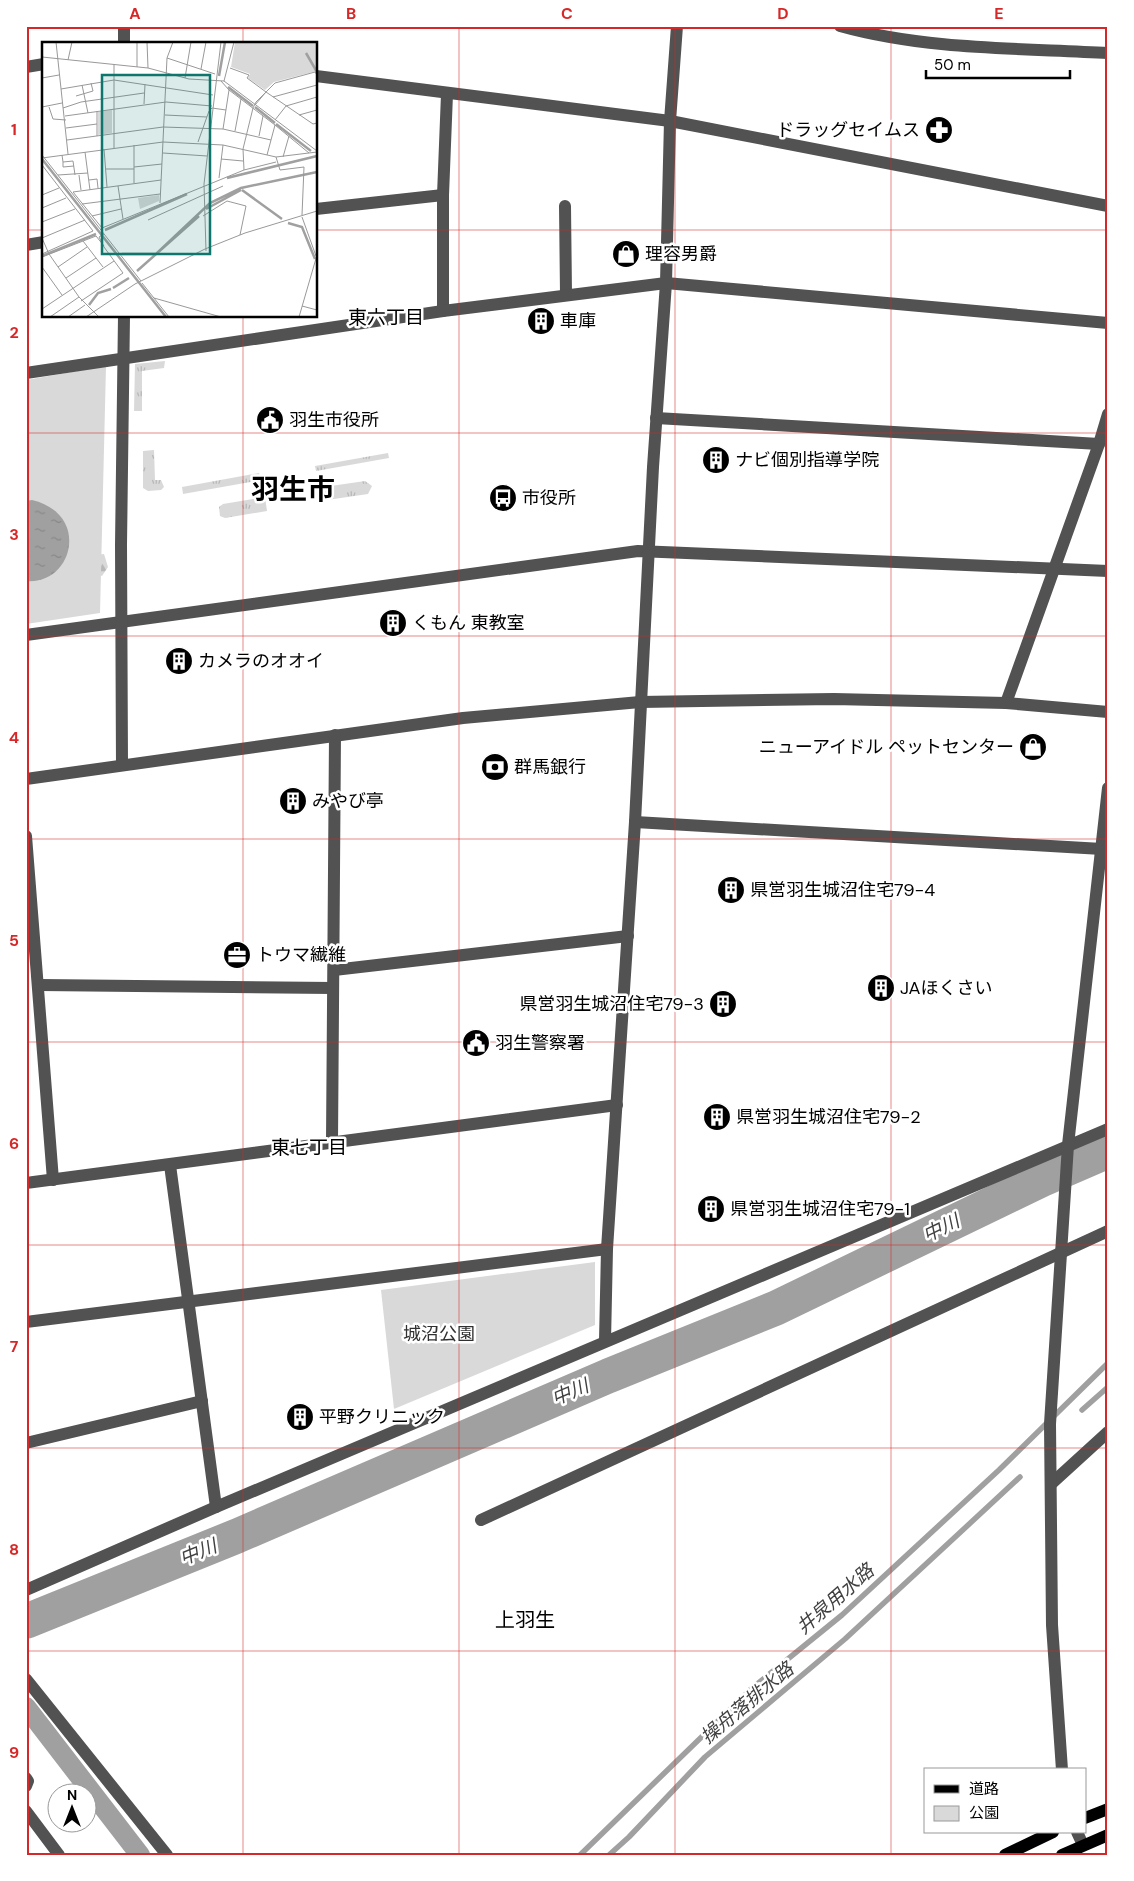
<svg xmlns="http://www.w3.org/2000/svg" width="1134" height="1881" font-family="'DM Sans','Noto Sans JP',sans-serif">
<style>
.grass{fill:url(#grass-tufts)}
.forest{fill:url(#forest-firs)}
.park{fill:#d9d9d9}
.water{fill:url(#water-ripples)}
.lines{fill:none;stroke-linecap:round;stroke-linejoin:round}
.stream{stroke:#a0a0a0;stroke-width:5.5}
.canal{stroke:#a0a0a0;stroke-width:20}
.river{stroke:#a0a0a0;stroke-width:35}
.minor{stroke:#525252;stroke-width:12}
.major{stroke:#000;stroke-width:12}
.grid{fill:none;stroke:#d62828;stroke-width:1;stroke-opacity:0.55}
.labels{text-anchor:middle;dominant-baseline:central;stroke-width:5;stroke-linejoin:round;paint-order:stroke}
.poi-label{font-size:18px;fill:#000;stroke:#fff;text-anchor:start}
.park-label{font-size:18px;fill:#303030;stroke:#fff}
.neighbourhood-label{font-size:19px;fill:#000;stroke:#fff}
.water-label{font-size:19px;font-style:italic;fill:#414141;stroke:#fff}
.quarter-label{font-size:20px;fill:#000;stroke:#fff}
.town-label{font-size:28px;font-weight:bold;fill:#000;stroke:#fff}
.inset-river{fill:none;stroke:#a0a0a0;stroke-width:2.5}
.inset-road{fill:none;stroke:#999;stroke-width:1}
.view{fill:#0f766e;fill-opacity:0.15;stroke:#0f766e;stroke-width:2.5}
.inset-edge{fill:none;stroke:#000;stroke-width:2.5}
.neatline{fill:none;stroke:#d62828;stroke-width:2}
.grid-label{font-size:16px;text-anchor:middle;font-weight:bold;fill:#d62828}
</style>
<defs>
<pattern id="grass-tufts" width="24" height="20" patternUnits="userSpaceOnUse" patternTransform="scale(1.25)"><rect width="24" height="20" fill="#d9d9d9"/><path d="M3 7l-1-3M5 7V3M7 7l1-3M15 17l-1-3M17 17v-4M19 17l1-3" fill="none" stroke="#b8b8b8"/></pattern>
<pattern id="forest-firs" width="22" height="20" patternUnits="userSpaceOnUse" patternTransform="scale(1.25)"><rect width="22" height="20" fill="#d9d9d9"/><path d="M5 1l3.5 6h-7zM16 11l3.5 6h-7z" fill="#b8b8b8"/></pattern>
<pattern id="water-ripples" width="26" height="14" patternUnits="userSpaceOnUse" patternTransform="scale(1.25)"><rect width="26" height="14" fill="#a0a0a0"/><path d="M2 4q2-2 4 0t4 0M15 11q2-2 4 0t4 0" fill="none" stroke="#888"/></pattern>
</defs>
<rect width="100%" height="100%" fill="#fff"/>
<g class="grass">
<path d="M165,361L164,368L142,371V411H134L135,364Z"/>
<path d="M154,450L155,480H161L164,487L161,490L148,491L143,488V451Z"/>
<path d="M388,453L389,458L316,471L315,466Z"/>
<path d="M259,473L261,480L183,494L182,487Z"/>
<path d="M365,481L372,486L368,494L327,500L324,487Z"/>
<path d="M265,497L267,511L225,518L220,516L219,507L223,504Z"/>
</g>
<path class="forest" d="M104,554L108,567L102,576L95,573L96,555Z"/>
<g class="park">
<path d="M106,366L100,613L26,624V380Z"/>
<path d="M595,1262V1325L394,1409L381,1290Z"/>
</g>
<path class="water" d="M32,500C91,514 73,585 26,581V501Z"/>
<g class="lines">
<g class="stream">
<path d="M1082,1410L1108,1387"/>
<path d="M580,1855L751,1689L842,1615L999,1470L1108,1363"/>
<path d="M609,1855L629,1837L705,1757L845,1639L1020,1477"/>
</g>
<path class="canal" d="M26,1707L140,1855"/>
<path class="river" d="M27,1621L237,1536L608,1376L776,1308L1041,1180L1108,1151"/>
<g class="minor">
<path d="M840,26C926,50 1019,48 1108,53"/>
<path d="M124,44V26"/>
<path d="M26,67L44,64"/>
<path d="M316,76L670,121L1108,206"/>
<path d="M565,206L566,294"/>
<path d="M316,209L443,195"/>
<path d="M26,245L44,242"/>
<path d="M443,311V195L447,94"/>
<path d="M26,373L443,311L666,283L1108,323"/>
<path d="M656,418L1099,444"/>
<path d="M26,635L638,551L1108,571"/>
<path d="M1006,703L1099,444L1108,414"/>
<path d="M122,764L121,545L124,316"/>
<path d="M26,779L463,718L640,702L834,699L1006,703L1108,712"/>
<path d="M635,822L1102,849"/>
<path d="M26,836L53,1180"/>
<path d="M334,970L628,936"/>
<path d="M40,985L333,988"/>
<path d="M332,1142L335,735"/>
<path d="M170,1165L216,1507"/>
<path d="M26,1183L617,1105"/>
<path d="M26,1322L607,1249"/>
<path d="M605,1341L607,1249L635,822L653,467L666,283L670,121L677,26"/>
<path d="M26,1443L202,1401"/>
<path d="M1051,1484L1108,1432"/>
<path d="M481,1520L1108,1231"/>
<path d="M26,1590L216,1507L1108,1129"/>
<path d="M26,1679L167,1855"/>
<path d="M1062,1770L1052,1625L1050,1424L1068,1145L1108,788"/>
<path d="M26,1778L28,1781L26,1786"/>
<path d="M26,1811L59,1855"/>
<path d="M1077,1832L1083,1845"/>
</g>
<g class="major">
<path d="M1085,1818L1108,1809"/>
<path d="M1005,1855L1053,1832"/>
<path d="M1062,1855L1108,1835"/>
</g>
</g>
<path class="grid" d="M243,26V44M459,26V1855M675,26V1855M891,26V1855M26,230H44M316,230H1108M243,316V1855M26,433H1108M26,636H1108M26,839H1108M26,1042H1108M26,1245H1108M26,1448H1108M26,1651H1108"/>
<defs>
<g id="pharmacy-disc" transform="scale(1.4375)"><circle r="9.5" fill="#000" stroke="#fff"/><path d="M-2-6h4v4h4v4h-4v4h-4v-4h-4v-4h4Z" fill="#fff"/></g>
<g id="shop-disc" transform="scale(1.4375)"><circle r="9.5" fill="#000" stroke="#fff"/><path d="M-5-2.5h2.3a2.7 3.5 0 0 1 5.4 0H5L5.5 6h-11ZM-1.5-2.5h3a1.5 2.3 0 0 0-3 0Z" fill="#fff"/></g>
<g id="building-disc" transform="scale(1.4375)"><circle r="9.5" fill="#000" stroke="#fff"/><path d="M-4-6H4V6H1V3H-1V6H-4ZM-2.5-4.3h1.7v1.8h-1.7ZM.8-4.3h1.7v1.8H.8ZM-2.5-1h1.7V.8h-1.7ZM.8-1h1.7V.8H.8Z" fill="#fff"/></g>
<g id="civic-disc" transform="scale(1.4375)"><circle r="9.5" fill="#000" stroke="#fff"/><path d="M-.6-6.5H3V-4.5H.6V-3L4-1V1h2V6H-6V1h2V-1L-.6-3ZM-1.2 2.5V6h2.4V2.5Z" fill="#fff"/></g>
<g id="bus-disc" transform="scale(1.4375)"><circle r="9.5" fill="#000" stroke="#fff"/><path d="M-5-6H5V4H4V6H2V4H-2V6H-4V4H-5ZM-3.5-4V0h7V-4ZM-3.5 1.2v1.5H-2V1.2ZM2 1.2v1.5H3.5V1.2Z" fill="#fff"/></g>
<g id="bank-disc" transform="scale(1.4375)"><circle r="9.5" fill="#000" stroke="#fff"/><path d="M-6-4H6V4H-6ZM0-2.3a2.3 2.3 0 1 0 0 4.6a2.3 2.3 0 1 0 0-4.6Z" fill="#fff"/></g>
<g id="office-disc" transform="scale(1.4375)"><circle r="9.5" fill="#000" stroke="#fff"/><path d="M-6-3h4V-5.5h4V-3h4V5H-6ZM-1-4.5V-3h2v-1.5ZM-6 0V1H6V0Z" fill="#fff"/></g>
</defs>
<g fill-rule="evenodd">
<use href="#pharmacy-disc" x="939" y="130"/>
<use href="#shop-disc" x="626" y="254"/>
<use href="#building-disc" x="541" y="321"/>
<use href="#civic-disc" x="270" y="420"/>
<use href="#building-disc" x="716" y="460"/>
<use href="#bus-disc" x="503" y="498"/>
<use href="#building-disc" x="393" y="623"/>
<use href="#building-disc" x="179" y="661"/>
<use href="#shop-disc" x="1033" y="747"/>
<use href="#bank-disc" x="495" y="767"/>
<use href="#building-disc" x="293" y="801"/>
<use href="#building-disc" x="731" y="890"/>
<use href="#office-disc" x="237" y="955"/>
<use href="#building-disc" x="881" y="988"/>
<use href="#building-disc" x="723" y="1004"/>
<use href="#civic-disc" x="476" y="1043"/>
<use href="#building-disc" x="717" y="1117"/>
<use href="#building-disc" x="711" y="1209"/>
<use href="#building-disc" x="300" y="1417"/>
</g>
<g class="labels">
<g class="poi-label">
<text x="920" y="130" text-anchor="end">ドラッグセイムス</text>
<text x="645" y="254">理容男爵</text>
<text x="560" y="321">車庫</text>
<text x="289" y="420">羽生市役所</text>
<text x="735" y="460">ナビ個別指導学院</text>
<text x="522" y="498">市役所</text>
<text x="412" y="623">くもん 東教室</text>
<text x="198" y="661">カメラのオオイ</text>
<text x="1014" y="747" text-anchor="end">ニューアイドル ペットセンター</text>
<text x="514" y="767">群馬銀行</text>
<text x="312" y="801">みやび亭</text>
<text x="750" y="890">県営羽生城沼住宅79-4</text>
<text x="256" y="955">トウマ繊維</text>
<text x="900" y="988">JAほくさい</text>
<text x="704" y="1004" text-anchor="end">県営羽生城沼住宅79-3</text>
<text x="495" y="1043">羽生警察署</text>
<text x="736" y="1117">県営羽生城沼住宅79-2</text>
<text x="730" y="1209">県営羽生城沼住宅79-1</text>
<text x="319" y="1417">平野クリニック</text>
</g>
<g class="park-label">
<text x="439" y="1334">城沼公園</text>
</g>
<g class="neighbourhood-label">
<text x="386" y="317">東六丁目</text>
<text x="309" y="1147">東七丁目</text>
</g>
<g class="water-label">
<text transform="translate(941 1228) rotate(-26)">中川</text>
<text transform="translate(570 1392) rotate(-23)">中川</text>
<text transform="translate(198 1552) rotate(-22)">中川</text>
<text transform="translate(835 1599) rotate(-41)">井泉用水路</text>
<text transform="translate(747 1703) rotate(-40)">操舟落排水路</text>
</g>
<g class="quarter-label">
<text x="525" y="1620">上羽生</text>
</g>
<g class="town-label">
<text x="293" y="489">羽生市</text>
</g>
</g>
<g transform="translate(42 42)">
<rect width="275" height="275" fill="#fff"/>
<path d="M193,0H275V29L232,40L223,48L206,36L208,32L189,25ZM70,68V91L56,93V70ZM117,153V159L98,167L96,156Z" fill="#d9d9d9"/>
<path class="inset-river" d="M264,11L275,30M177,34L183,0M186,45L211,64M213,65L233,81M234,82L269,109M0,117L124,275M185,136L275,114M200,148L240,177M164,167L199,148M246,181L260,185L273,217M63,188L145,152M80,212H114L168,161L199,146L275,130M0,214L54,192M95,229L157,174M71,246L87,236M47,263L56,251L69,247"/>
<path class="inset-road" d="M14,0L26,112M105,0L106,26M0,15L106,26L147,37L182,39L275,109M125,16L173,32M26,18L30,0M95,25V0M188,26L207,33L205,36L224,50L271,82L275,81M159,27L164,0M0,36L17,33M143,36L149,0M179,39L187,48L181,87M182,39L192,0M40,43L46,71M19,47L72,38L171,53M187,48L233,83L225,113M224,50L233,41L273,30L275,33M34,54L51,49L49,41M231,55L275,43M102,62L103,42M0,65L20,61M7,65L11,77L24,78M21,66L39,60L102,51M55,69V94M123,73L165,75M257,73L275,68M23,74L124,60L170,64M233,78L244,64L275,55M233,83L267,111M24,86L55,82M193,89L199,57M217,94L221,74M25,98L121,85L181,87L229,98M156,100L167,69L170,66L184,68M72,106V22M62,107L65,145M43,110L48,148M121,111L165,114M0,113L99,239M20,113L21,120L31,119L33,133M234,115L238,128L262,125L260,173M241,115L247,94M0,116L121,100L181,103L234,115L275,110M179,117L201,119M21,120V125L32,124M0,123L51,189L0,212M92,125L120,122M64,127H92M202,128L234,120M16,133L46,131M37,133L39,148M177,136L181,103M47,138L55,137L56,146M92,141V103M76,144L81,177M31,150L60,186L202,128L201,107L211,66L214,60L224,50L213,63M31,150L119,138M0,153L17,146M118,161L125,16L131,0M40,162L118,152M0,166L24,156M50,174L79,167M161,174L185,159L204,164L198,193M260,175L274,214M106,178L181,144M0,180L33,167M0,196L7,212L37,255L57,275M0,196L43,178M41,199L61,225M164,209L162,142L179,0M0,215L54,194L62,204M0,225L20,253M16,225L45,205M24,236L54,216M100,241L127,275M112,256L179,275M39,259L81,231L62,205L57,195L62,192M260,264L275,268M0,267L72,219M8,275L37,255M26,275L43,263M44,275L93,242L163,207L203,191L275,169M257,275L275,213"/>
<path class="view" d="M60,33H168V212H60Z"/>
<rect width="275" height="275" class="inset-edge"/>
</g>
<rect width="1134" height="1881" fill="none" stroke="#ffffff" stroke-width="55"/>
<rect x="924" y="1768" width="162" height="65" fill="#ffffff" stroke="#999999"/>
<rect x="934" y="1785" width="25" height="8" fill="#000000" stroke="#999999"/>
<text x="969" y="1794" font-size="15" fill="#000000">道路</text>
<rect x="934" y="1806" width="25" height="15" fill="#d9d9d9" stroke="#999999"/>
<text x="969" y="1818" font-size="15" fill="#000000">公園</text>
<g transform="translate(72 1808)"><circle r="24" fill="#ffffff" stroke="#999999"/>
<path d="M0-4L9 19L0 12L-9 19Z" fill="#000000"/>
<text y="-8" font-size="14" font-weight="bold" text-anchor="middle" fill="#000000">N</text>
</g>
<path d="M926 70v8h144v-8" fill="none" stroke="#000000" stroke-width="2.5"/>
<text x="934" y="70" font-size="15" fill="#000000" stroke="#ffffff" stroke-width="4" paint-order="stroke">50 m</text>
<rect x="28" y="28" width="1078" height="1826" class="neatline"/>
<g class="grid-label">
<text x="135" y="19">A</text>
<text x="351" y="19">B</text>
<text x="567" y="19">C</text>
<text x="783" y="19">D</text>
<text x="999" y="19">E</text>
<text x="14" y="135">1</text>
<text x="14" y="338">2</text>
<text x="14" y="540">3</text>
<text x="14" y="743">4</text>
<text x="14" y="946">5</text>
<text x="14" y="1149">6</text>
<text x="14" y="1352">7</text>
<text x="14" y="1555">8</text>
<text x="14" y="1758">9</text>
</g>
</svg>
